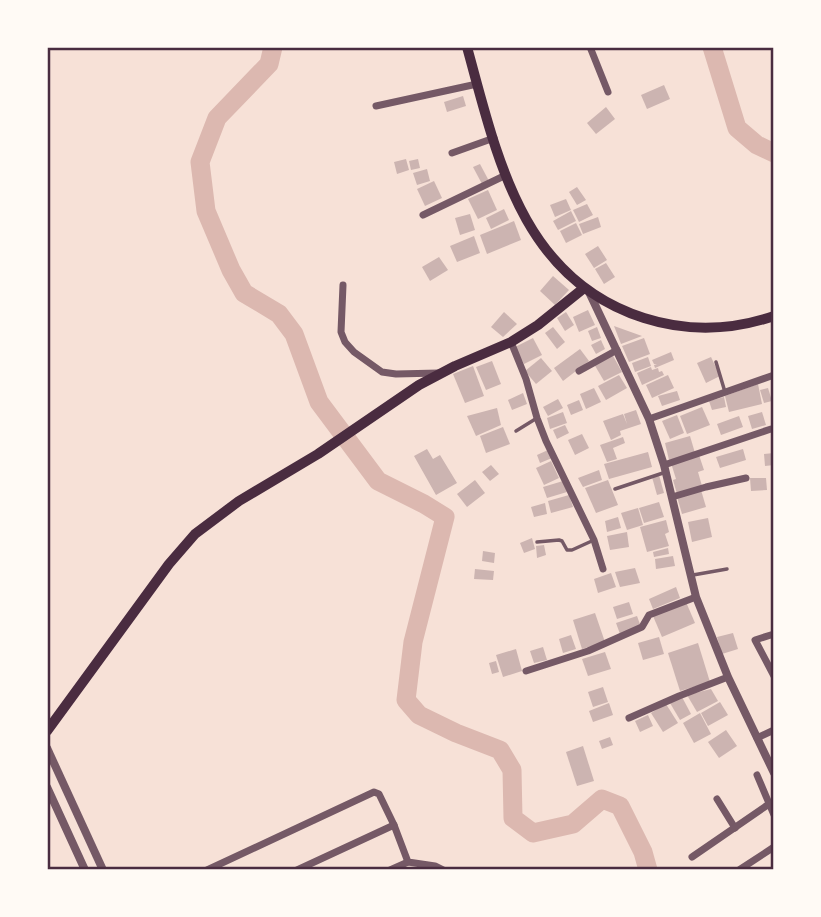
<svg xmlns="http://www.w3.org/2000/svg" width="821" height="917" font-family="'PT Sans Narrow',sans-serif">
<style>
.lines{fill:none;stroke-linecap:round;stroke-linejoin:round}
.river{stroke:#dcb8b0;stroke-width:19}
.building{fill:#ccb4b1}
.service{stroke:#755966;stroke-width:3.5}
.minor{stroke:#755966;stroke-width:7}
.tertiary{stroke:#755966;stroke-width:8}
.secondary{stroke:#4a2c40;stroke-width:10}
.primary{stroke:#4a2c40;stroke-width:10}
.neatline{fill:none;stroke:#4a2c40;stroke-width:2.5}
</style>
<rect width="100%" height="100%" fill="#f7e1d7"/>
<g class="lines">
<g class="river">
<path d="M273,47L269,64L217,118L200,162L206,211L231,270L244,293L279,314L294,334L319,402L378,481L424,504L445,517L413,642L406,700L419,715L456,733L500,750L512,770L513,818L533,833L573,824L602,799L620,806L643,852L648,870"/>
<path d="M712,47L737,128L757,145L774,153"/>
</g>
</g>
<g class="building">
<path d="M664,85L670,99L647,109L641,95Z"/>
<path d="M463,96L466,106L447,112L444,102Z"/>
<path d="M606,107L615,119L596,134L587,123Z"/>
<path d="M406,159L409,170L397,174L394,162Z"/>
<path d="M418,159L420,168L411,170L409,161Z"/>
<path d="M480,164L489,181L482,184L473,167Z"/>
<path d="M427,169L430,181L417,185L413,173Z"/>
<path d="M434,181L442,198L425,206L417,189Z"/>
<path d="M577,187L586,200L577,205L569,192Z"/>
<path d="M488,190L497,210L478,219L468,199Z"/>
<path d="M566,199L571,210L555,217L550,205Z"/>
<path d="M587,204L593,215L579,222L573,210Z"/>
<path d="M504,209L509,220L491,229L486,218Z"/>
<path d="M571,211L576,221L558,230L553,221Z"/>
<path d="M470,214L475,230L460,235L455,218Z"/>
<path d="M598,217L601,227L583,234L579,224Z"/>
<path d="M514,221L521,240L487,254L480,235Z"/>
<path d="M576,223L582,235L566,243L560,231Z"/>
<path d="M474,236L480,253L457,262L450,246Z"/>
<path d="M598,246L607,260L594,268L585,254Z"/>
<path d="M439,257L448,270L430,281L422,267Z"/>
<path d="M606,263L615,277L604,284L595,269Z"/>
<path d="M553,276L569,290L555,305L540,291Z"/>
<path d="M588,310L595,325L579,332L573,317Z"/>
<path d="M504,312L517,324L503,337L491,327Z"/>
<path d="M566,312L574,325L565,331L557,318Z"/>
<path d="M614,326L642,336L621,344Z"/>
<path d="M553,327L565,342L557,349L545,333Z"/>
<path d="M597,327L601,338L592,341L588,331Z"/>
<path d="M533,338L542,355L524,364L515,347Z"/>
<path d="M644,338L650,354L629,362L622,346Z"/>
<path d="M601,340L605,349L596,354L591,345Z"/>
<path d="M580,349L589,361L563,381L554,368Z"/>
<path d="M671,352L674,360L655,368L654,365L657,364H654L652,360Z"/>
<path d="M612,354L622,372L604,381L594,364Z"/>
<path d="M648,357L651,366L635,372L632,363Z"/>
<path d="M711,357L720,376L706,383L697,363Z"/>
<path d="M541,358L552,371L536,384L525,371Z"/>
<path d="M492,361L501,384L486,390L476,367Z"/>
<path d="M473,366L484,396L465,403L453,374Z"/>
<path d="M651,367L652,370L658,368L659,372L662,371L664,375L642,385L637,373Z"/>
<path d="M619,375L627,388L606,400L598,386Z"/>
<path d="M668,375L674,388L652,398L646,385Z"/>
<path d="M758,384L762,404L729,412L725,396Z"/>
<path d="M594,388L601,402L586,409L580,394Z"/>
<path d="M768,388L772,401L764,403L760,390Z"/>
<path d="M677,391L680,400L662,406L658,396Z"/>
<path d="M523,393L527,404L512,410L508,400Z"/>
<path d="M724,397L726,407L712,410L709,401Z"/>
<path d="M558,399L563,408L548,416L543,407Z"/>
<path d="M579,400L583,410L571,415L567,405Z"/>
<path d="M702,407L710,425L687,434L680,416Z"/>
<path d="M497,408L501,425L476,436L467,416Z"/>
<path d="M636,410L641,424L620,431L621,435L611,440L603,421L623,414L627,424L624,414Z"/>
<path d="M563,412L567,423L550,429L547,418Z"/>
<path d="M762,412L766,425L752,429L748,416Z"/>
<path d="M677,415L684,433L670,439L662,421Z"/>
<path d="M739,416L743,427L721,435L717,424Z"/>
<path d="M565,425L569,433L557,439L553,430Z"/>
<path d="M503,427L510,444L486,453L480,436Z"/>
<path d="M582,434L589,448L575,455L568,440Z"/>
<path d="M690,436L695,453L669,460L665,443Z"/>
<path d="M623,437L625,443L613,448L617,459L607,462L600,445Z"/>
<path d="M427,449L433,459L440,455L457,483L436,495L414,456Z"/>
<path d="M743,449L746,460L720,468L716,457Z"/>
<path d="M548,450L552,458L540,463L537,455Z"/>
<path d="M648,452L652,467L609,479L604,464Z"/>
<path d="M774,453V465L765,466L764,454Z"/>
<path d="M699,455L704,470L698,472L702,486L677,494L673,480L676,479L671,463Z"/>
<path d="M551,461L559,478L544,485L536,468Z"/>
<path d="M491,465L499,474L490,481L482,472Z"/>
<path d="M599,470L602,480L583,487L578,478Z"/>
<path d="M659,475L664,493L657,495L652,477Z"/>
<path d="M750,478H766L767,490L751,491Z"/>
<path d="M475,480L485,493L467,507L457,494Z"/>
<path d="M608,480L618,505L596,513L585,488Z"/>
<path d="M563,481L567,492L547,498L543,487Z"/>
<path d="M701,490L706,507L682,514L677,497Z"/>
<path d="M569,495L573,507L551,513L548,501Z"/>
<path d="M659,502L664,517L644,523L639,508Z"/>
<path d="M545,503L547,514L534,517L531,507Z"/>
<path d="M638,508L643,525L627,530L621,513Z"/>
<path d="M618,517L621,528L607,532L605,521Z"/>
<path d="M708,518L712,537L692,542L688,522Z"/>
<path d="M666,520L669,532L665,534L669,546L647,552L640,527Z"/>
<path d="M627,532L629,547L610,550L607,536Z"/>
<path d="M532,538L535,549L524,553L520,543Z"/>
<path d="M544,545L546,555L537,558L536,546Z"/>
<path d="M668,548L669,554L654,557L653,552Z"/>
<path d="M483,551L495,553L494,563L482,561Z"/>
<path d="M673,556L675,566L656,569L655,559Z"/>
<path d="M635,568L640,583L620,587L615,572Z"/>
<path d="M475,569L494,571L493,580L474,579Z"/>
<path d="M611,573L616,587L598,593L594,579Z"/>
<path d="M676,587L680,598L653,609L649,599Z"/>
<path d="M629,602L633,614L617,619L613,607Z"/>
<path d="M686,602L695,623L662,637L653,616Z"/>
<path d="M595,613L605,642L582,649L573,620Z"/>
<path d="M637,616L641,627L620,634L616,623Z"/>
<path d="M733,633L738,649L722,654L717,637Z"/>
<path d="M571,635L576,649L563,653L559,639Z"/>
<path d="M659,637L664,654L643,660L638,643Z"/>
<path d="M698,643L710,682L680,691L668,653Z"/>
<path d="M543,647L547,660L534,663L530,651Z"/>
<path d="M516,649L522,671L503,677L496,655Z"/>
<path d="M605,652L611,669L588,676L582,659Z"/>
<path d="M496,661L499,672L492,674L489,663Z"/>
<path d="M603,687L608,702L593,707L588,692Z"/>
<path d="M711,689L718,701L697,712L687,695Z"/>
<path d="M682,697L691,714L680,720L670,703Z"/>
<path d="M720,702L728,715L708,726L701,713Z"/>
<path d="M609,703L613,715L593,722L589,711Z"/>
<path d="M666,704L678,723L663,732L651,713Z"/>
<path d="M700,713L711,734L694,743L683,723Z"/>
<path d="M648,715L653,726L640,732L635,721Z"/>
<path d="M726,730L737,746L719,758L708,742Z"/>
<path d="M610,737L613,745L602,749L599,741Z"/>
<path d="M583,746L594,781L577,786L566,752Z"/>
</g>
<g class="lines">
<g class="service">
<path d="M716,362L725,392"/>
<path d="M516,431L537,418"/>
<path d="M615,489L666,472"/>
<path d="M537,542L559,540L562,541L567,550H572L594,540"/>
<path d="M693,575L727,569"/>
</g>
<g class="minor">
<path d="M590,47L608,92"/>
<path d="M376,106L477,84"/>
<path d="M452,153L494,138"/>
<path d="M423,215L506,175"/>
<path d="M343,285L341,332L345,342L354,352L382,372L396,374L439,373"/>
<path d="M511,342L526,379L537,418L546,441L594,540L603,569"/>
<path d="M579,371L617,350"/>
<path d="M649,419L774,375"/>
<path d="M664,465L771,429"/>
<path d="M672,497L706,487L746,478"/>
<path d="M774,634L755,640L774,676"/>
<path d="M526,671L588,651L642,627L649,615L696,597"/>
<path d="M629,718L679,696L728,677"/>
<path d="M757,738L774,730"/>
<path d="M757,775L774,815"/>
<path d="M717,799L735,828"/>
<path d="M692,857L769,804"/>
<path d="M207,870L374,792L379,794L394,825L408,862L435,866L443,870"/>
<path d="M297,870L394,825"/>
<path d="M390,870L408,862"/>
<path d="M739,870L774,847"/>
</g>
<g class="tertiary">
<path d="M589,292L649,419L664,465L696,597L728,677L774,773"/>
<path d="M47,748L103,870"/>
<path d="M47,787L85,870"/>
</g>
<path class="secondary" d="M47,731L169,564L195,534L239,501L318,454L419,385L455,366L511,342L538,325L584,288"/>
<path class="primary" d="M467,47C497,156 521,279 644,318C688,332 730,331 774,316"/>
</g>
<rect width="821" height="917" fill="none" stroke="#fffaf5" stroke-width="98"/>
<rect x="49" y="49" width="723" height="819" class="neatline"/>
</svg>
